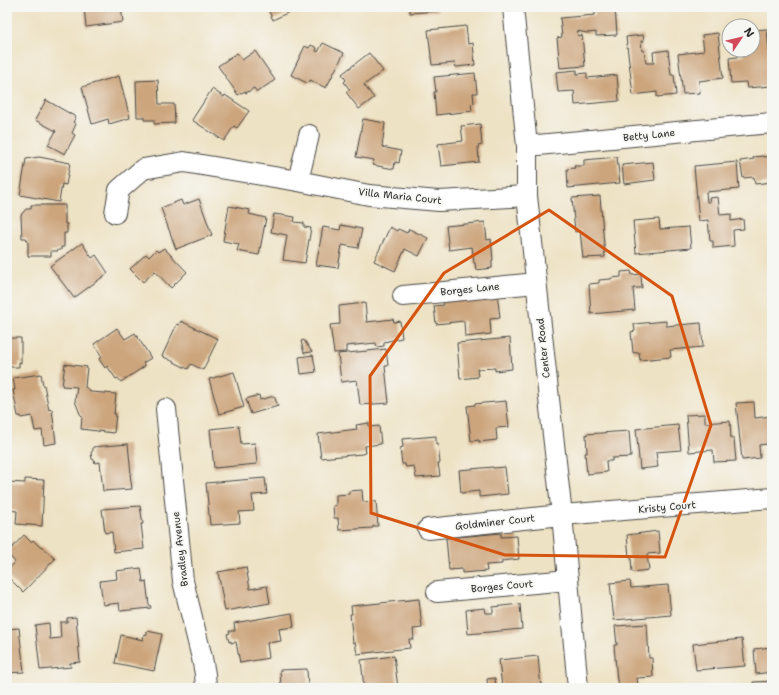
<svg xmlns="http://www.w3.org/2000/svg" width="779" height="695" font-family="'Shantell Sans',sans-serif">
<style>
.building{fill:#cca57d}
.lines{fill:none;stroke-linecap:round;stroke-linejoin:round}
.minor-casing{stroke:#484642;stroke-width:22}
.minor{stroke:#fff;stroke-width:20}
.marked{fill:none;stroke:#d5540f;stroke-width:3;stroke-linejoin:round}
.labels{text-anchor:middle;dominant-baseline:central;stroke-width:3.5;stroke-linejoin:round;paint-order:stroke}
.street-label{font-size:10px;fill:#2b2b2b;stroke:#f6f6f2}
</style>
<rect width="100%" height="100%" fill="#f6f6f2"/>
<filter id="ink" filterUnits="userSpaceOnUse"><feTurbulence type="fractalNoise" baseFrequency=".025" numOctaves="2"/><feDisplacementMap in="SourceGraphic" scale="8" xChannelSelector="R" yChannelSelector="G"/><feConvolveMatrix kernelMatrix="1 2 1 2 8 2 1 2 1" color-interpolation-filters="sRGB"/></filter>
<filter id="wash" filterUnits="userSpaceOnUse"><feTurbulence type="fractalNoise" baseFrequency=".012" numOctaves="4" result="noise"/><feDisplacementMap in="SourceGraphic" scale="16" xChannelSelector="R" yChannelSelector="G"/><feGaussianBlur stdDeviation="0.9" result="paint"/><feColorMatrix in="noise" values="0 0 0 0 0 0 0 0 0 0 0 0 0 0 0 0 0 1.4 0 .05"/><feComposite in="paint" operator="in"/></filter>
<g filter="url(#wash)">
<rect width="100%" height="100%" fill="#eee2c4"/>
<g id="blocks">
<g class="building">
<path d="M84,7H121L123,22L86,27Z"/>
<path d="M267,7H299L273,20Z"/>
<path d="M410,7H437L438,11L410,13Z"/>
<path d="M614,7H615L617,35L596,36V32L587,33L577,31L578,36L582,35L585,66L560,68L557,38L562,37L560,18L595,15V9Z"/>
<path d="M466,26L468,44L473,43L475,65L456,67L455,63L432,65L428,30Z"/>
<path d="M767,29L772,86L747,88L746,82L731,83L729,58L744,56V50H753V30Z"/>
<path d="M718,33L723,78L699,81L700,93L683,94L678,54L704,51L702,35Z"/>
<path d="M643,35L644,41H641L642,51L644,50L646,63H654L653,52L668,50L671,75H674L676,95L657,97V92L633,95L626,37Z"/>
<path d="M323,43L344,53L326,88L310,80L309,84L291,75L305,46L309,48L311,45L317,48L316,51L318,52Z"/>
<path d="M255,51L275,80L257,92L254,88L246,93L245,91L238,95L218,66L237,53L242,60Z"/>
<path d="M369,53L383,71L364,85L374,98L359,109L346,92L350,90L344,82L346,80L342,74Z"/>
<path d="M7,66H9L10,82L7,83Z"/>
<path d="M577,70V74L587,73V78L617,75L619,101L575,105L574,91L558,92L556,72Z"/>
<path d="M475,73L477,93H473L474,103L471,104L472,111L436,115L434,92H436L434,77Z"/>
<path d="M119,76L130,118L109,124L108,119L92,124L82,87Z"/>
<path d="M158,80L159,104H174L175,123L154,124V120H144V117H137L136,81Z"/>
<path d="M212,89L224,97L225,95L249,111L237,128L234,126L224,141L192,120Z"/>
<path d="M46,100L76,117L73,122L76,124L72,133L75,135L65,154L48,145L56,131L35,120Z"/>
<path d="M363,119L385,123L382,147L401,151L399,163L395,162L394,169L373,165L374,160L356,157Z"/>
<path d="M480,124L482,145L478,146L479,162L441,166L438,144L463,141L461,126Z"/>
<path d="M763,156L764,157L772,156V182L755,184L754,177L743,178L740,161L754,159L753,157Z"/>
<path d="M39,157L70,163L66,185L62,184L59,202L20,195L26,159Z"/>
<path d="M617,157L620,183L568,188L567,169L575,168L574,166H584V160Z"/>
<path d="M653,162L655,180L624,184L622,165Z"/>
<path d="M737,162L739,189L706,192L707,202H710L709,198L718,197L720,215L731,214V221L743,219L744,229L733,230L734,246L713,248V241H710L708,220L699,221L694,166Z"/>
<path d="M600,196L605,257L583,258L580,231L575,232L572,198Z"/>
<path d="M199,199L212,235L176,249L161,208L181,200L183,205Z"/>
<path d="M31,205H65V224H67V233H64V247H61V250H58V251H51V256H28V242L26,238H22L21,215L26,209H31Z"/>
<path d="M229,206L250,210L249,214L266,218L259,255L237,251L239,244L223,241Z"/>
<path d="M274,214L295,217L294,222L304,223V227L311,228L305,263L283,260L287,235L271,232Z"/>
<path d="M659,219L660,229L689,227L691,248L636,253L633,221Z"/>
<path d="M485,222L487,240L491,239L493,260H492V268L476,270L475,263H474L472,247L449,250L446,226Z"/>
<path d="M341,225L362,229L358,248L342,245L338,268L316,265L323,227L340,230Z"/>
<path d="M390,227L397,231L398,229L407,233L409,229L428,238L419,256L405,249L395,271L374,261Z"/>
<path d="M82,243L92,258L96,255L108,273L74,298L50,266Z"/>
<path d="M164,248L187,272L171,288L155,271L143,282L130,269L146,254L149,257L156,250L158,252Z"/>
<path d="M631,271L632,275L641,274L642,288H633L635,310L591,314L589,284L599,283V280L611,279V278L621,277V272Z"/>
<path d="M497,292L500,318L490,319L491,334L465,337L464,321L436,324L434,306L444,305L443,298Z"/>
<path d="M365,303L367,322L393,319L394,322L400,321L402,338L384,342V346L377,347L376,343L346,346V352L334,353L330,325L340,324L339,306Z"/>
<path d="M181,321L218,339L203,370L191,364L188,369L162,356L177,324L179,325Z"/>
<path d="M666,321V326L701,323L703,347L670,350L671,357L640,360L639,352L633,353L631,332L635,331L634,324Z"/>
<path d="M117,328L125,339L135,333L151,358L143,363L145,366L121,382L118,378L116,379L107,366L105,368L99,359L102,357L94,344Z"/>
<path d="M7,338H21V363L19,362V367H7Z"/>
<path d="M510,338L512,369L495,371V368L477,369L478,377L460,379L457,343Z"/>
<path d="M304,340L312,352L304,353L301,341Z"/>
<path d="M386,349L388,366H385L389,403L360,405L357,380L341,382L338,354Z"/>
<path d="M313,355L316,372L301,374L299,357Z"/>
<path d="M65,364L87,367L85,387L91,392L116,394L114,414H116L114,433L81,429L82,416L80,414L75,401L77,387L62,386Z"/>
<path d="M234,372L244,407L219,414L209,379Z"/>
<path d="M41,374L43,385H44L49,410L52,409L56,443L44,445L42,430L35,431L32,416L21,418V416H18L13,390H15L13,378Z"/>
<path d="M259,395L260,400L274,396L278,406L251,414L246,399Z"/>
<path d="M506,401L509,427L496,428L497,440L479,442V440L471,441L467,406L475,405L474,404Z"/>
<path d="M754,402L755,418L772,416V441H767L768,444L759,445L760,458L742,460L736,403Z"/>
<path d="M705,414V423L730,421L731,439H734L736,461L714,462L713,450L689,452L686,415Z"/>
<path d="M369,423V427L379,426L381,444L365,446L366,453L362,454L321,458L318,434L357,429L356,425Z"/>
<path d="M678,425L681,450L656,452L658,467L640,469L636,429Z"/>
<path d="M239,426L241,444L255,443L257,464L214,468L210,429Z"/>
<path d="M629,431L631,457L612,458V461H606L607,472L587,474L585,453H587L586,434Z"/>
<path d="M436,436V445L438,444L440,463H438L440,476L416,478L414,466L406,467L405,464H402L400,448L403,447L402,439Z"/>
<path d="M128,444L131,474H130L132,489L103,491L100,462L95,463L94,460L92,459L91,453L93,450V447Z"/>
<path d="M493,467V468L505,467L508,494L479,497V491L461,493L459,470Z"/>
<path d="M265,478L267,494L252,495L254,511L239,512L240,523L210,525L206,483Z"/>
<path d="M25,479L44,480L42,526L16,524L17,511L7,510V482L25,483Z"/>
<path d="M362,490L363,502L376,501L378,526H373V528L339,530L338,518H334L333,506L336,505V495L349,494V491Z"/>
<path d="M140,506L143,524H141L144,549L114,552L112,532L105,533L102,509Z"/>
<path d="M658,531L660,553L647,554L649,570L632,572L631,557H629L627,535Z"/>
<path d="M501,533V537L517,536L519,559L502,561V564L486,565L487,571L462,573V569L449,570L446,538Z"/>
<path d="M24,535L31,542L33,540L40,547L41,546L55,559L23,592L7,576V571L15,562L7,553Z"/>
<path d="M246,567L250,589L267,586L270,603L225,611L218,572Z"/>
<path d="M141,568L143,582L146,581L149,605H150L151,608L120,611L119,603L103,605L100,581L117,579L116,571Z"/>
<path d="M630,581L631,588L668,585L671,615L614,620L610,583Z"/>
<path d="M419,599L422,628L413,629L414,639H409L410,648L357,654L355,642L353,643L350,614H352L351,606Z"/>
<path d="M520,604L522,629L468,634L466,610L485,608L486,613H493V607Z"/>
<path d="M292,613L294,627L279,629L281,641L267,643L269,658L240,663L236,642L231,643V641L229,642L227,634L230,633L229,631H235L234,623Z"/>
<path d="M76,617L80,662L70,663L71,667L40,670L35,625L49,623L50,639L61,638L60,622H67V618Z"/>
<path d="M647,624L649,658H652L653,677L637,678L638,685L619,687L618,681H617L614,645H617L615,626Z"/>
<path d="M19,628L24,672L7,673V629Z"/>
<path d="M147,631L162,634L154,671L115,663L121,635L143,640L144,634L147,635Z"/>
<path d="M742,639L745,666L696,670L693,644Z"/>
<path d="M772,647V672L756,674L754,649Z"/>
<path d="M394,656L398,688H364L361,660Z"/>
<path d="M538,656L541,688H523V687L502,688L499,660Z"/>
<path d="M307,669L308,688H281L280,670Z"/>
<path d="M495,678L496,688H488L487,679Z"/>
<path d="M772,681V688H742V687L753,686V682Z"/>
</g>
</g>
</g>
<g filter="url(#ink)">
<use href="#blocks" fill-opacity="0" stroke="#484642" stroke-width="1"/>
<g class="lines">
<g class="minor-casing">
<g id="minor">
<path d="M513,7L527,146V196L547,381L562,515L578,688"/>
<path d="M527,146L772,123"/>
<path d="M298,181L309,135"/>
<path d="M115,213L119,190L143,169L184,162L298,181L369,195L439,201L527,196"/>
<path d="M403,296L536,283"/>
<path d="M166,409L183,581L202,658L205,674L206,688"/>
<path d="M428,529L562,515L772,498"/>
<path d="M437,592L568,580"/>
</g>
</g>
<use href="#minor" class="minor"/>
</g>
</g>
<path class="marked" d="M549,210L672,296L711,425L665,557L505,555L371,513L370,376L444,273Z"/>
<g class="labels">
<g class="street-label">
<text transform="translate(649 135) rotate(-6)">Betty Lane</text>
<text transform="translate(400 196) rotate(6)">Villa Maria Court</text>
<text transform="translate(470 289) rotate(-6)">Borges Lane</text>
<text transform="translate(543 348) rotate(-96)">Center Road</text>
<text transform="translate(667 507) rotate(-5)">Kristy Court</text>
<text transform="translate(495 522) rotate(-6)">Goldminer Court</text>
<text transform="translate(180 549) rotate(-97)">Bradley Avenue</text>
<text transform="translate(502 586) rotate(-5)">Borges Court</text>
</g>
</g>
<rect width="779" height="695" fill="none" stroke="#f6f6f2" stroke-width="24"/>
<g transform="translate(741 38) rotate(55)"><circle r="19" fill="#f6f6f2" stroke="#a5a5a2"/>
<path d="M0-3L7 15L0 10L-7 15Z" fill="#d1495b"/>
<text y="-6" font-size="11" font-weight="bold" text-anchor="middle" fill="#2b2b2b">N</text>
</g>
</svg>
